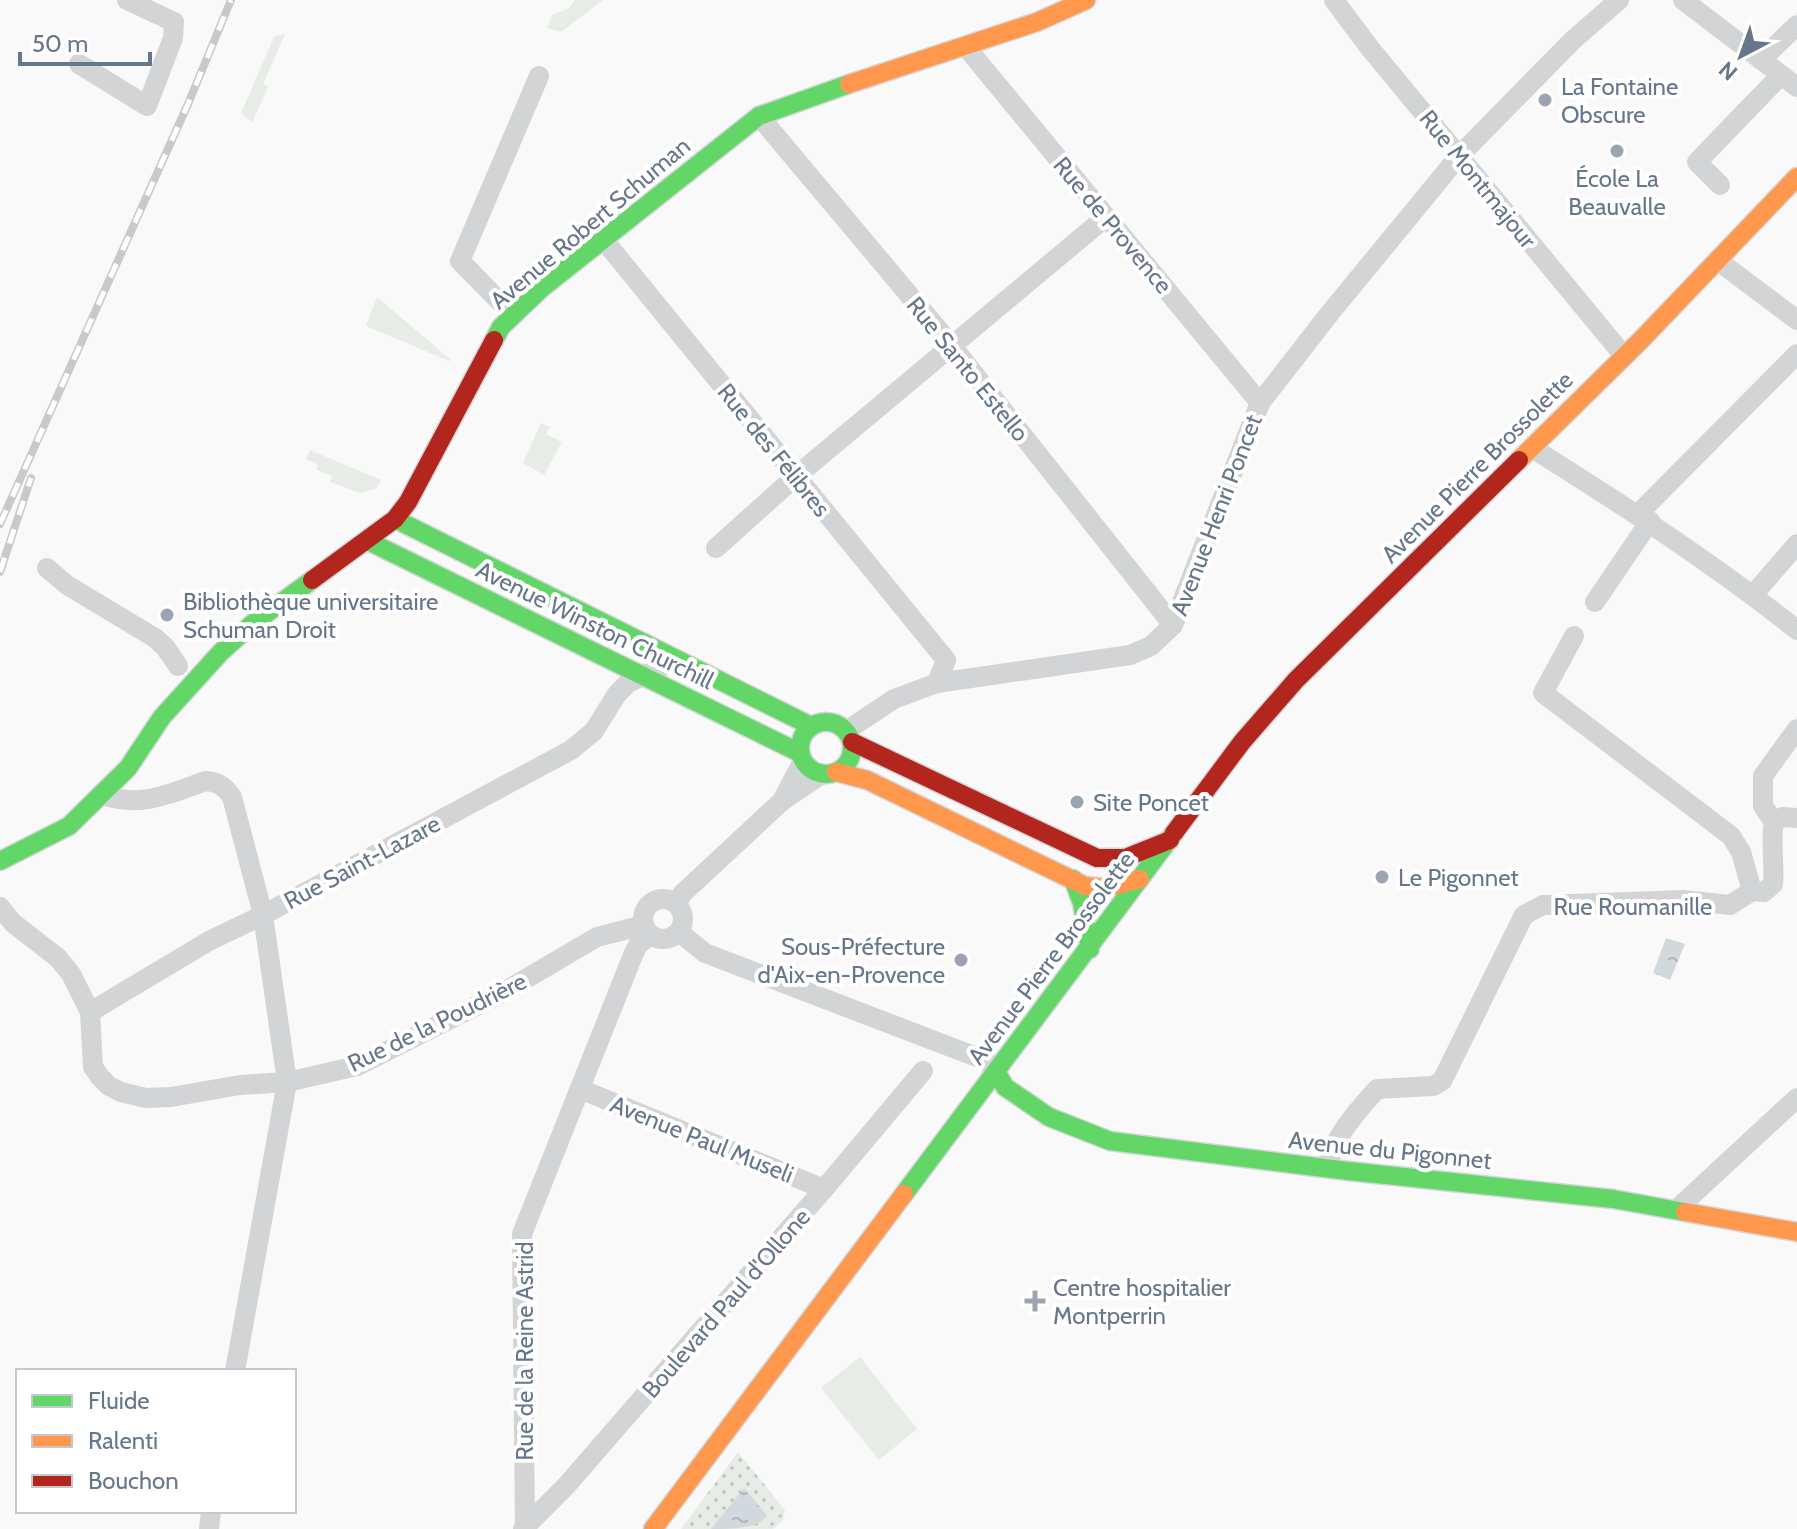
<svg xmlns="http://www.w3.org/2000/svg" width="1797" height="1529" font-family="Cabin,sans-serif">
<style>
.grass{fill:#e8ece7}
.park{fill:url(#park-dots)}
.water{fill:url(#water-ripples)}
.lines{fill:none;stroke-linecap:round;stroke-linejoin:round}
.fast-casing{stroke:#d4d6d8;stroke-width:21}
.slow-casing{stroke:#d4d6d8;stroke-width:21}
.jam-casing{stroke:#d4d6d8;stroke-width:21}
.street{stroke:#d3d4d5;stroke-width:20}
.fast{stroke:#63d668;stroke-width:18}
.slow{stroke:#ff974d;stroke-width:18}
.jam{stroke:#b3261e;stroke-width:18}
.rail-casing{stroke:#c9c9cb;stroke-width:8}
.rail{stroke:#fff;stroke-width:5;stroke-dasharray:15;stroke-linecap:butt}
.poi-dot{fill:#9aa4b2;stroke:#fff;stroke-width:3}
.labels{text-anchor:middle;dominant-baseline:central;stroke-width:8;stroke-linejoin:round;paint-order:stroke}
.poi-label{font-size:24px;fill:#67778b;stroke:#fff;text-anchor:start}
.street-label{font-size:24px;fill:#67778b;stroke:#fff}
</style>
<defs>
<pattern id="park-dots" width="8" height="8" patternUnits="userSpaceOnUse" patternTransform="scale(2)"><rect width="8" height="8" fill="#e8ece7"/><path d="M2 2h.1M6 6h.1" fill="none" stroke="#c0c4c1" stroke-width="1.8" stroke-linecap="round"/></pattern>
<pattern id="water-ripples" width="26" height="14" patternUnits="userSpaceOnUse" patternTransform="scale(2)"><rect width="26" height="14" fill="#d2d9dd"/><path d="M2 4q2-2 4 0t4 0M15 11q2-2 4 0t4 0" fill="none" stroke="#aeb5b9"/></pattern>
</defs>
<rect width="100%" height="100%" fill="#f9f9f9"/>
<g class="grass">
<path d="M575,0H603L561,32L547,28L552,15L569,8Z"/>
<path d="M285,34L263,84L268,87L252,123L241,113L274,37Z"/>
<path d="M377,297L451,360L449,361L366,326Z"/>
<path d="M541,423L550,427L546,434L562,442L544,475L523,463Z"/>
<path d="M310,450L381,480L377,488L360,493L330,482L332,476L317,470L318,465L306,459Z"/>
<path d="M860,1357L917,1429L879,1460L821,1388Z"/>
</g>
<path class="park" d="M738,1452L785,1510L783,1520L773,1529H681Z"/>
<g class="water">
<path d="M1666,938L1685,944L1670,980L1653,973Z"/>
<path d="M744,1488L767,1515C760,1529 730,1529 711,1529Z"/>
</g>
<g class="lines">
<g class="fast-casing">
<g id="fast">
<path d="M494,340L501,327L542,288L759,116L849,84"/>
<path d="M395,519L811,726"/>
<path d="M368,541L800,753"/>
<circle cx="826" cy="748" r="26"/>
<path d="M0,861L69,826L128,768L162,717L221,652L252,624L312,580"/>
<path d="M1073,879L1082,903L1090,949"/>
<path d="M997,1073L1005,1087L1049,1117L1110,1141L1348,1171L1613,1199L1685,1212"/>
<path d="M904,1194L1174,833"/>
</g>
</g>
<g class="slow-casing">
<g id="slow">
<path d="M849,84L1037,22L1086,0"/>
<path d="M1519,460L1642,339L1797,177"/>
<path d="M836,772L867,780L1085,886L1106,888L1140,879"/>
<path d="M1685,1212L1797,1232"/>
<path d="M653,1529L904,1194"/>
</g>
</g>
<g class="jam-casing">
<g id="jam">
<path d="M312,580L395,519L408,502L494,340"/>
<path d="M852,742L1097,858H1125L1170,840"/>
<path d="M1174,833L1242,742L1296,680L1519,460"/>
</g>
</g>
<g class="street">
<path d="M1334,0L1369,47L1624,356"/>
<path d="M1683,0L1797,87"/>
<path d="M966,47L1260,403"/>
<path d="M1761,60L1797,25"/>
<path d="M79,64L147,106L173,38L174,22L127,0"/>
<path d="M759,116L952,346L1173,625"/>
<path d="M1720,185L1697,162L1781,75"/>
<path d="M603,239L946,660L937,683"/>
<path d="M1717,260L1797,320"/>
<path d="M513,315L460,261L539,76"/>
<path d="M1532,448C1623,505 1713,563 1797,630"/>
<path d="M1638,514L1797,354"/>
<path d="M716,548L795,477L1106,217"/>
<path d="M47,568L67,585L155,638L165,647L178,666"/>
<path d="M1753,595L1797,544"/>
<path d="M1595,602L1650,521"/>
<path d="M1574,636L1543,693L1731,836L1741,852L1752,891L1764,892L1773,884C1775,863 1770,842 1774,822L1783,817L1797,818"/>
<path d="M846,731L894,699L937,683L1130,655L1151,646L1173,625L1260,403L1330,313L1459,156L1573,40L1619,0"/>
<path d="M102,795C142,808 168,794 206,781C219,782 225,787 232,797L263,915L287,1082L235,1371"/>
<path d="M782,801L803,761"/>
<path d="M1774,822L1763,806V776L1797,729"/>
<circle cx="663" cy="919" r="20"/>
<path d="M676,903L683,893L782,801L822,774"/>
<path d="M0,907L13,923L58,958L71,974L90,1012L93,1067L100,1077L109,1086L121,1092L146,1098L171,1097L240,1085L287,1082L357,1066L500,994L597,937L644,925"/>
<path d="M679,932L705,953L987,1061L997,1073"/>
<path d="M90,1012L209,941L263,915L571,750L594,731L617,694L628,683L677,659"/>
<path d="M580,1089L824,1189"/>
<path d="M1326,1168C1335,1135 1355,1114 1377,1089L1433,1086L1442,1081L1524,915L1543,905L1683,900L1730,905L1752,891"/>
<path d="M1677,1209L1797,1098"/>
<path d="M525,1527L522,1234L633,955L638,945L650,935"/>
<path d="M209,1529L211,1511"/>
<path d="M523,1529L566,1486L824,1189L923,1071"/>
</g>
<use href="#fast" class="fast"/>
<use href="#slow" class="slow"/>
<use href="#jam" class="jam"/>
<g class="rail-casing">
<g id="rail">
<path d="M0,524L188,104L231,0"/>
<path d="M0,572L31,478"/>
</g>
</g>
<use href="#rail" class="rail"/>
</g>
<g class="poi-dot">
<circle cx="1545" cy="100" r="8"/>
<circle cx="1617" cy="151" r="8"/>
<circle cx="167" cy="615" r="8"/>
<circle cx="1077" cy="802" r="8"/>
<circle cx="1382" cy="877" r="8"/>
<circle cx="961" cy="960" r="8"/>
<path d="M1031 1289h8v8h8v8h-8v8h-8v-8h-8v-8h8z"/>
</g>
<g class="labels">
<g class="poi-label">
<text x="1561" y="86">La Fontaine<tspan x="1561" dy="28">Obscure</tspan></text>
<text x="1617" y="178" text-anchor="middle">École La<tspan x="1617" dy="28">Beauvalle</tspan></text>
<text x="183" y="601">Bibliothèque universitaire<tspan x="183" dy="28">Schuman Droit</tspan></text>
<text x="1093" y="802">Site Poncet</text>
<text x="1398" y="877">Le Pigonnet</text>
<text x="945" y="946" text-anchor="end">Sous-Préfecture<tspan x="945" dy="28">d'Aix-en-Provence</tspan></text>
<text x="1053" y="1287">Centre hospitalier<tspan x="1053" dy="28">Montperrin</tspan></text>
</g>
<g class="street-label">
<text transform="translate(1478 179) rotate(51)">Rue Montmajour</text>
<text transform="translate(590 223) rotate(-40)">Avenue Robert Schuman</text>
<text transform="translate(1113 225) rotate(50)">Rue de Provence</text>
<text transform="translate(968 369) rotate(51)">Rue Santo Estello</text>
<text transform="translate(774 450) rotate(51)">Rue des Félibres</text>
<text transform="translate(1477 467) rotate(-45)">Avenue Pierre Brossolette</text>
<text transform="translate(1216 515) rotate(-69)">Avenue Henri Poncet</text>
<text transform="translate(595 625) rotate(26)">Avenue Winston Churchill</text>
<text transform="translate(362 862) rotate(-28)">Rue Saint-Lazare</text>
<text x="1633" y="906">Rue Roumanille</text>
<text transform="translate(1051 958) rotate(-53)">Avenue Pierre Brossolette</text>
<text transform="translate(437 1022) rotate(-26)">Rue de la Poudrière</text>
<text transform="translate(702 1139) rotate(22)">Avenue Paul Museli</text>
<text transform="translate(1390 1150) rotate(6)">Avenue du Pigonnet</text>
<text transform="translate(726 1303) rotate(-49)">Boulevard Paul d'Ollone</text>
<text transform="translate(524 1351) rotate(-90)">Rue de la Reine Astrid</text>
</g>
</g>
<rect x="16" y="1369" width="280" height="144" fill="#ffffff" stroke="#c2c9d1" stroke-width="2"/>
<rect x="32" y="1395" width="40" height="12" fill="#63d668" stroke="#c2c9d1" stroke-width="2"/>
<text x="88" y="1409" font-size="24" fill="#67778b">Fluide</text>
<rect x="32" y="1435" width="40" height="12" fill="#ff974d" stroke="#c2c9d1" stroke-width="2"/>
<text x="88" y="1449" font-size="24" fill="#67778b">Ralenti</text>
<rect x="32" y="1475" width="40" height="12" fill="#b3261e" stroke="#c2c9d1" stroke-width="2"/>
<text x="88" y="1489" font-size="24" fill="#67778b">Bouchon</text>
<g transform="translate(1741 56) rotate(221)" stroke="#ffffff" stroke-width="6" paint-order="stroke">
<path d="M0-6L14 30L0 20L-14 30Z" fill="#67778b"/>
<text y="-12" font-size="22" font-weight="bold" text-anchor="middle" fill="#67778b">N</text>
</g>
<path d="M20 52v12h130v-12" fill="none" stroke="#67778b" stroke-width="4"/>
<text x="32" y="52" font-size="24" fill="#67778b" stroke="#ffffff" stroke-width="6" paint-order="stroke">50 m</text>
</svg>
